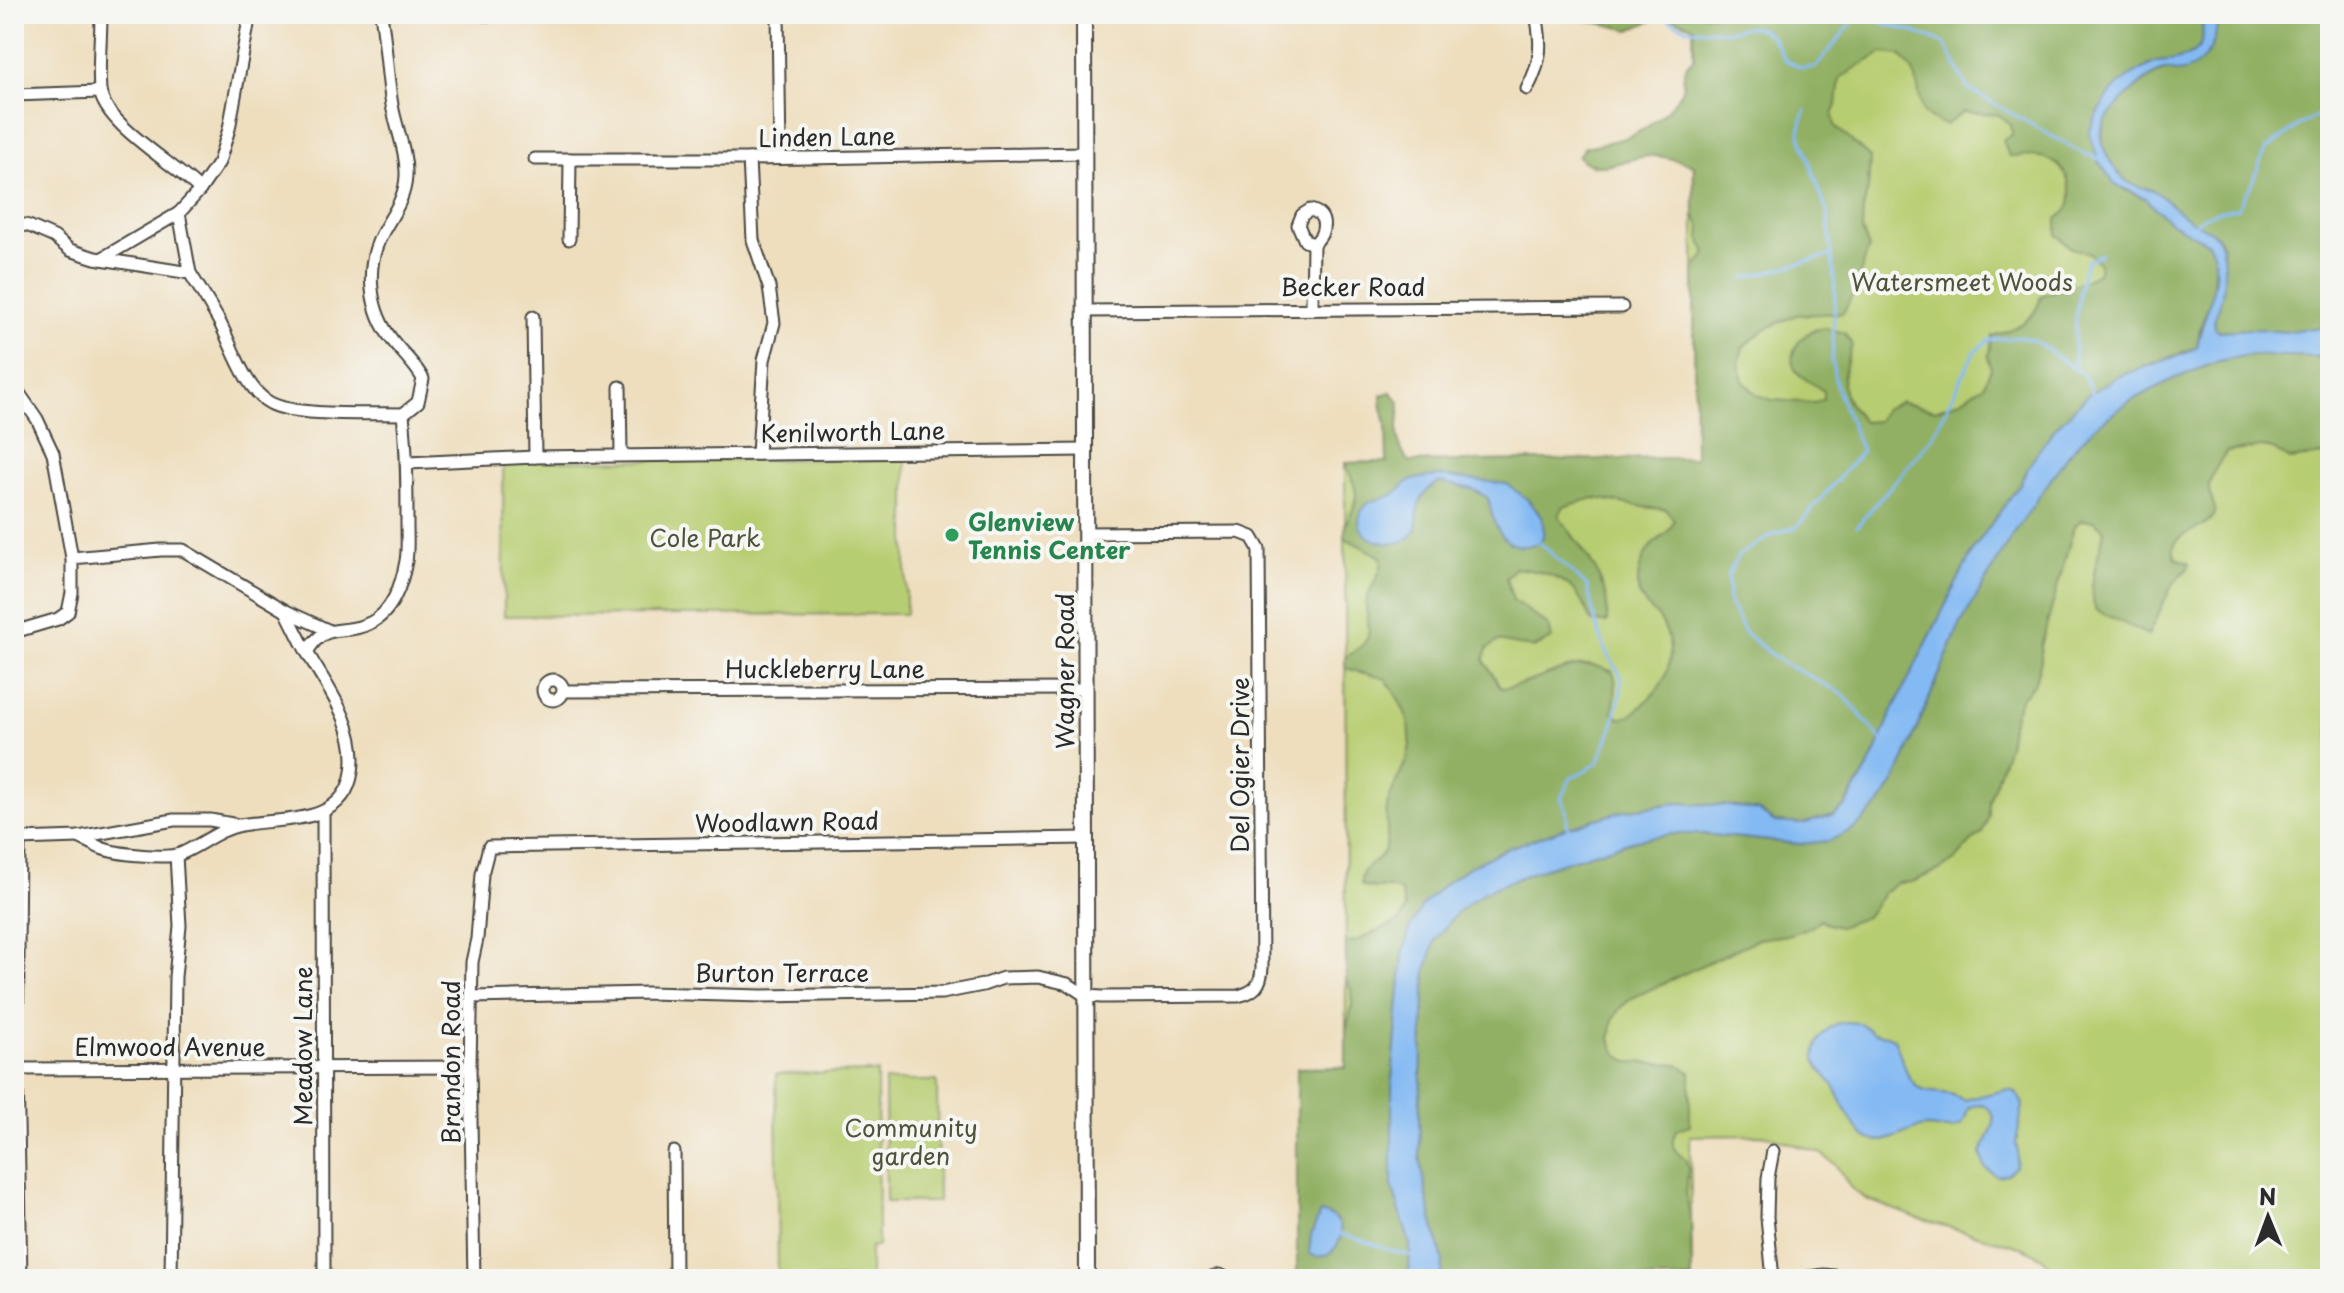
<svg xmlns="http://www.w3.org/2000/svg" width="2344" height="1293" font-family="'Playpen Sans',sans-serif">
<style>
.green{fill:#b7cd71;stroke:#717c4e;stroke-width:2}
.forest{fill:#91b063;stroke:#5e6e47;stroke-width:2;fill-rule:evenodd}
.water{fill:#84baf3;stroke:#58728f;stroke-width:2}
.lines{fill:none;stroke-linecap:round;stroke-linejoin:round}
.stream{stroke:#84baf3;stroke-width:3}
.minor-casing{stroke:#484641;stroke-width:15}
.tertiary-casing{stroke:#484641;stroke-width:18}
.minor{stroke:#fff;stroke-width:11}
.tertiary{stroke:#fff;stroke-width:14}
.leisure-dot{fill:#2e9e5b;stroke:#f6f6f2;stroke-width:3}
.labels{text-anchor:middle;dominant-baseline:central;stroke-width:8;stroke-linejoin:round;paint-order:stroke}
.street-label{font-size:24px;fill:#2b2b2b;stroke:#f6f6f2}
.park-label{font-size:24px;fill:#4e543c;stroke:#f6f6f2}
.leisure-label{font-size:24px;font-weight:bold;fill:#27864d;stroke:#f6f6f2;text-anchor:start}
</style>
<rect width="100%" height="100%" fill="#f6f6f2"/>
<filter id="ink" filterUnits="userSpaceOnUse"><feTurbulence type="fractalNoise" baseFrequency=".0125" numOctaves="2"/><feDisplacementMap in="SourceGraphic" scale="16" xChannelSelector="R" yChannelSelector="G"/><feConvolveMatrix kernelMatrix="1 2 1 2 8 2 1 2 1" color-interpolation-filters="sRGB"/></filter>
<filter id="wash" filterUnits="userSpaceOnUse"><feTurbulence type="fractalNoise" baseFrequency=".006" numOctaves="4" result="noise"/><feDisplacementMap in="SourceGraphic" scale="32" xChannelSelector="R" yChannelSelector="G"/><feGaussianBlur stdDeviation="1.8" result="paint"/><feColorMatrix in="noise" values="0 0 0 0 0 0 0 0 0 0 0 0 0 0 0 0 0 1.4 0 .05"/><feComposite in="paint" operator="in"/></filter>
<g filter="url(#wash)">
<rect width="100%" height="100%" fill="#eedebe"/>
<g class="green">
<path d="M1693,14H2330V1279H2058L2043,1258L2024,1248L1920,1219L1866,1199L1851,1188L1835,1164L1820,1153L1766,1135L1690,1136L1692,1279H1297V1068L1346,1067L1345,463L1695,458Z"/>
<path d="M906,459V614L504,616L503,461Z"/>
<path d="M877,1072L878,1246L870,1247V1279H778L776,1074Z"/>
<path d="M885,1081H937L938,1202H886Z"/>
</g>
<g class="forest">
<path d="M1560,14H2200C2208,44 2200,56 2169,61C2165,62 2161,61 2157,62C2152,63 2134,74 2130,77C2110,91 2098,110 2089,132L2098,160L2126,191L2145,198L2169,221L2208,243L2212,249L2215,259L2212,296L2200,328L2197,347L2117,377L2088,395L2055,428L2034,457L2020,484L1974,548L1892,712L1873,759L1845,806L1834,815L1802,824L1775,822L1759,811L1730,806L1676,803L1624,811L1565,828L1506,849L1469,867L1444,884L1403,955L1399,998L1392,1081V1186L1410,1244L1409,1279H1297V1068H1346V1031L1352,1004L1351,990L1346,980V942L1356,941L1400,921L1405,909L1401,892C1386,883 1379,892 1361,885C1360,863 1375,867 1384,851C1390,840 1385,820 1387,807C1391,790 1399,777 1406,761C1418,729 1403,705 1386,679L1345,668V658C1351,653 1361,648 1365,642C1374,631 1363,612 1367,599C1371,584 1384,572 1381,557L1345,538C1345,519 1348,522 1354,507C1360,492 1351,477 1345,463L1387,462L1386,424L1381,403V395L1391,392L1400,402C1399,425 1392,444 1410,462L1695,458L1694,270L1706,254L1700,238L1701,227L1694,215V165C1681,161 1664,155 1650,156C1624,157 1597,178 1578,156L1585,147C1619,140 1639,138 1665,112C1670,106 1677,100 1681,92C1687,77 1678,72 1694,58V27L1670,17L1653,20L1630,30ZM1882,53L1900,55C1906,62 1912,68 1915,76C1924,102 1913,116 1946,125L1963,112L1999,115L2011,124L2012,135L2003,140L2009,156C2024,155 2038,154 2052,161C2068,169 2076,196 2067,210C2064,214 2060,216 2057,219V235L2071,248L2090,253L2099,264V272C2082,286 2061,286 2041,296C2035,323 2016,327 1992,336L1988,357L1991,368L1984,385L1959,401L1935,410L1900,402L1885,409L1877,421L1863,422C1836,392 1841,381 1852,345L1845,333C1837,331 1828,327 1819,329C1801,332 1784,356 1797,372C1802,378 1816,385 1823,391V399L1815,403L1772,400L1757,395L1743,381L1739,364L1743,347L1765,329L1796,315L1843,313L1853,294L1869,248L1862,231L1863,209L1868,189L1870,158L1835,126L1833,115L1837,105L1840,78ZM1593,498C1618,501 1640,509 1665,509L1674,520C1668,535 1665,533 1654,543C1645,551 1638,569 1638,582C1636,605 1653,607 1662,623C1675,646 1672,674 1654,693C1644,704 1635,715 1620,719L1613,712C1614,699 1619,683 1612,671C1604,669 1595,665 1587,665C1557,666 1531,686 1501,688L1484,660L1487,649L1498,641L1534,648L1552,639L1549,626L1513,600L1506,578L1515,568C1538,570 1567,577 1580,598C1584,606 1587,614 1592,622L1607,623C1607,615 1608,605 1606,598C1599,566 1576,542 1559,516L1563,507Z"/>
<path d="M2215,14H2330V327L2303,329L2285,332L2257,329L2218,331C2216,330 2214,328 2214,327C2211,320 2222,299 2223,291C2224,281 2225,251 2221,242C2217,232 2205,229 2197,224C2182,217 2172,204 2158,194C2149,188 2139,189 2130,183C2111,171 2095,141 2106,120C2117,99 2145,79 2166,69L2170,71L2195,65L2216,16Z"/>
<path d="M2248,355L2330,357V457L2321,455L2290,460L2273,449L2262,447L2227,452C2220,461 2211,474 2209,486C2207,497 2219,506 2213,516C2204,532 2163,534 2176,558L2189,563L2188,568L2172,585L2148,635L2096,610C2085,586 2100,555 2104,530L2094,521L2081,520L2074,527L2041,646V660L2034,685L2021,698L2011,726L2008,746L1989,801V815L1982,834L1971,842L1956,859L1941,869L1912,882L1898,883L1884,892L1866,917L1839,927L1828,924L1820,919L1813,926L1787,935L1758,939L1632,998L1621,1007L1613,1018L1610,1039L1614,1049L1619,1056L1629,1062L1678,1064L1690,1072V1125L1677,1129C1669,1143 1672,1151 1686,1159L1688,1169L1686,1195L1691,1220L1692,1279H1441L1443,1262L1428,1202L1420,1157L1419,1117L1426,971L1435,940L1457,912L1484,892L1533,872L1635,840L1672,834H1702L1800,844L1895,781L1959,627L2010,539L2068,454L2097,425L2132,400L2173,379L2219,361Z"/>
</g>
<g class="water">
<path d="M2200,14H2215C2222,38 2204,71 2176,72C2172,72 2169,69 2165,70C2149,71 2108,112 2103,126C2096,144 2115,175 2131,184C2138,188 2147,187 2154,191C2166,199 2175,210 2187,218C2195,224 2206,227 2213,233C2228,245 2225,286 2220,303C2219,309 2212,321 2214,327C2214,329 2216,330 2218,331L2257,329L2285,332L2303,329L2330,327V357L2248,355L2219,361L2173,379L2132,400L2097,425L2068,454L2010,539L1959,627L1895,781L1879,805L1854,829L1829,841L1800,844L1702,834H1672L1635,840L1533,872L1484,892L1457,912L1435,940L1426,971L1419,1117L1420,1157L1428,1202L1443,1262L1441,1279H1409L1410,1244L1392,1186V1081L1403,955L1410,928L1422,906L1444,884L1469,867L1506,849L1565,828L1624,811L1676,803L1730,806L1759,811L1775,822L1802,824L1834,815L1846,806L1873,759L1892,712L1974,548L2020,484L2034,457L2055,428L2088,395L2117,377L2186,353L2197,347C2202,318 2228,270 2208,243L2169,221L2145,198L2115,184L2098,160L2089,132C2098,110 2109,90 2129,77C2133,75 2154,62 2157,62C2161,61 2165,62 2169,61C2200,56 2208,44 2200,14Z"/>
<path d="M1441,476L1507,484L1527,499L1542,517L1544,533L1540,543C1534,544 1526,547 1520,546C1497,543 1492,517 1488,498L1472,489L1440,482C1404,500 1427,525 1409,538C1390,552 1346,537 1363,509C1371,496 1386,501 1396,493C1399,491 1402,487 1405,484C1414,477 1429,477 1441,476Z"/>
<path d="M1844,1022L1860,1023L1873,1033L1887,1035L1894,1039L1908,1075L1917,1087L1925,1091L1950,1094L1965,1100L2004,1090L2014,1091L2019,1096L2023,1105L2016,1143L2018,1153L2016,1166L2007,1174L1997,1176L1985,1168L1981,1154C1986,1135 2007,1118 1982,1104L1969,1107C1967,1111 1966,1115 1965,1119C1959,1135 1938,1127 1926,1127C1909,1128 1894,1142 1878,1141C1854,1141 1844,1101 1833,1085C1827,1077 1820,1070 1815,1060C1815,1042 1825,1025 1844,1022Z"/>
<path d="M1320,1213C1347,1215 1346,1243 1328,1254C1325,1256 1320,1256 1316,1257L1309,1253L1311,1235Z"/>
</g>
<g class="lines">
<g class="stream">
<path d="M1618,14L1665,18L1688,29L1726,31L1747,27L1761,29L1772,37L1785,60L1802,68L1816,67L1853,21L1864,17L1917,33L1945,44L1968,89L2082,153L2100,159"/>
<path d="M1806,110L1801,123L1800,135L1827,212L1832,255"/>
<path d="M2195,225C2205,212 2222,211 2237,208L2251,185L2265,150L2298,126L2330,108"/>
<path d="M1744,278L1832,255L1835,293L1832,362L1837,389L1862,451L1797,527L1774,534L1739,555L1728,576L1729,601L1745,633L1777,659L1843,694L1883,742"/>
<path d="M2074,369C2075,334 2075,294 2087,261L2101,254"/>
<path d="M1857,526L1932,438L1974,352L1989,340L2020,337L2035,341L2084,375L2094,396"/>
<path d="M1540,543L1587,586L1595,620L1606,652L1621,676V693L1612,728L1598,763L1571,778L1561,798L1566,810L1568,829"/>
<path d="M1340,1234C1365,1240 1387,1251 1413,1256"/>
</g>
</g>
</g>
<g filter="url(#ink)">
<g class="lines">
<g class="minor-casing">
<g id="minor">
<path d="M101,14C101,39 98,65 100,90C104,125 176,164 200,190"/>
<path d="M778,14L780,158"/>
<path d="M484,15L520,14"/>
<path d="M1527,89C1542,61 1542,44 1536,14"/>
<path d="M14,95L100,92"/>
<path d="M535,159H749L1085,153"/>
<path d="M749,159L753,240L769,287L774,323L764,360L758,454"/>
<path d="M179,213L190,273"/>
<path d="M14,223L29,226L54,237L70,250L95,258L190,273C200,289 210,305 219,321C232,345 245,390 270,403C296,417 371,413 403,414"/>
<path d="M569,239L570,159"/>
<path d="M101,259L179,213L200,190L219,162L229,129L250,14"/>
<path d="M1312,308L1313,244C1326,235 1329,214 1310,210L1302,215L1298,225L1305,241L1313,244"/>
<path d="M1085,311L1622,307"/>
<path d="M533,317L535,457"/>
<path d="M14,386L37,419L53,453L72,558V593L68,612L58,619L14,632"/>
<path d="M620,387L621,455"/>
<path d="M408,463L535,457L1085,450"/>
<path d="M72,558L161,550H183L286,611L330,631"/>
<path d="M307,652C327,619 343,637 370,623C392,613 402,584 406,561C408,550 407,536 407,525C407,487 407,451 403,414L418,402L423,379C415,364 403,354 393,341C369,311 364,266 383,232C393,213 405,199 406,176C407,152 396,128 392,105C387,75 386,44 381,14"/>
<circle cx="553" cy="690" r="10"/>
<path d="M564,691L1086,689"/>
<path d="M323,813L324,1279"/>
<path d="M15,836L19,839L79,837L174,820H210L238,825"/>
<path d="M79,837C87,841 94,845 101,848C115,854 166,859 180,854C200,846 219,829 241,825C280,817 344,827 352,772C359,728 329,690 308,654C300,640 293,625 286,611"/>
<path d="M19,839L17,1069L21,1279"/>
<path d="M471,997L648,993L762,996L942,993L983,985L1003,978L1038,977L1068,984L1086,996L1102,997L1238,996C1255,992 1261,985 1262,968L1259,549L1252,537L1239,532L1085,533"/>
<path d="M14,1069L470,1067"/>
<path d="M674,1152L675,1279"/>
<path d="M171,1279L175,977L180,926L176,855"/>
<path d="M474,1279L470,1067L472,962L477,939L482,874L489,847L1086,838"/>
<path d="M1208,1279L1220,1275L1229,1279"/>
<path d="M1773,1279L1767,1217L1768,1178L1773,1151"/>
<path d="M1795,1279L1824,1275L1862,1279"/>
</g>
</g>
<g class="tertiary-casing">
<path id="tertiary" d="M1084,14L1087,1279"/>
</g>
<use href="#minor" class="minor"/>
<use href="#tertiary" class="tertiary"/>
</g>
</g>
<circle class="leisure-dot" cx="952" cy="535" r="8"/>
<g class="labels">
<g class="street-label">
<text transform="translate(827 136) rotate(-1)">Linden Lane</text>
<text x="1353" y="286">Becker Road</text>
<text transform="translate(853 431) rotate(-1)">Kenilworth Lane</text>
<text x="825" y="668">Huckleberry Lane</text>
<text transform="translate(1064 671) rotate(-90)">Wagner Road</text>
<text transform="translate(1239 765) rotate(-90)">Del Ogier Drive</text>
<text transform="translate(787 821) rotate(-1)">Woodlawn Road</text>
<text x="782" y="972">Burton Terrace</text>
<text x="170" y="1046">Elmwood Avenue</text>
<text transform="translate(302 1046) rotate(-90)">Meadow Lane</text>
<text transform="translate(450 1062) rotate(-90)">Brandon Road</text>
</g>
<g class="park-label">
<text x="1962" y="281">Watersmeet Woods</text>
<text x="705" y="537">Cole Park</text>
<text x="911" y="1127">Community<tspan x="911" dy="28">garden</tspan></text>
</g>
<g class="leisure-label">
<text x="968" y="521">Glenview<tspan x="968" dy="28">Tennis Center</tspan></text>
</g>
</g>
<rect width="2344" height="1293" fill="none" stroke="#f6f6f2" stroke-width="48"/>
<g transform="translate(2268 1217) rotate(359)" stroke="#f6f6f2" stroke-width="6" paint-order="stroke">
<path d="M0-6L14 30L0 20L-14 30Z" fill="#2b2b2b"/>
<text y="-12" font-size="22" font-weight="bold" text-anchor="middle" fill="#2b2b2b">N</text>
</g>
</svg>
